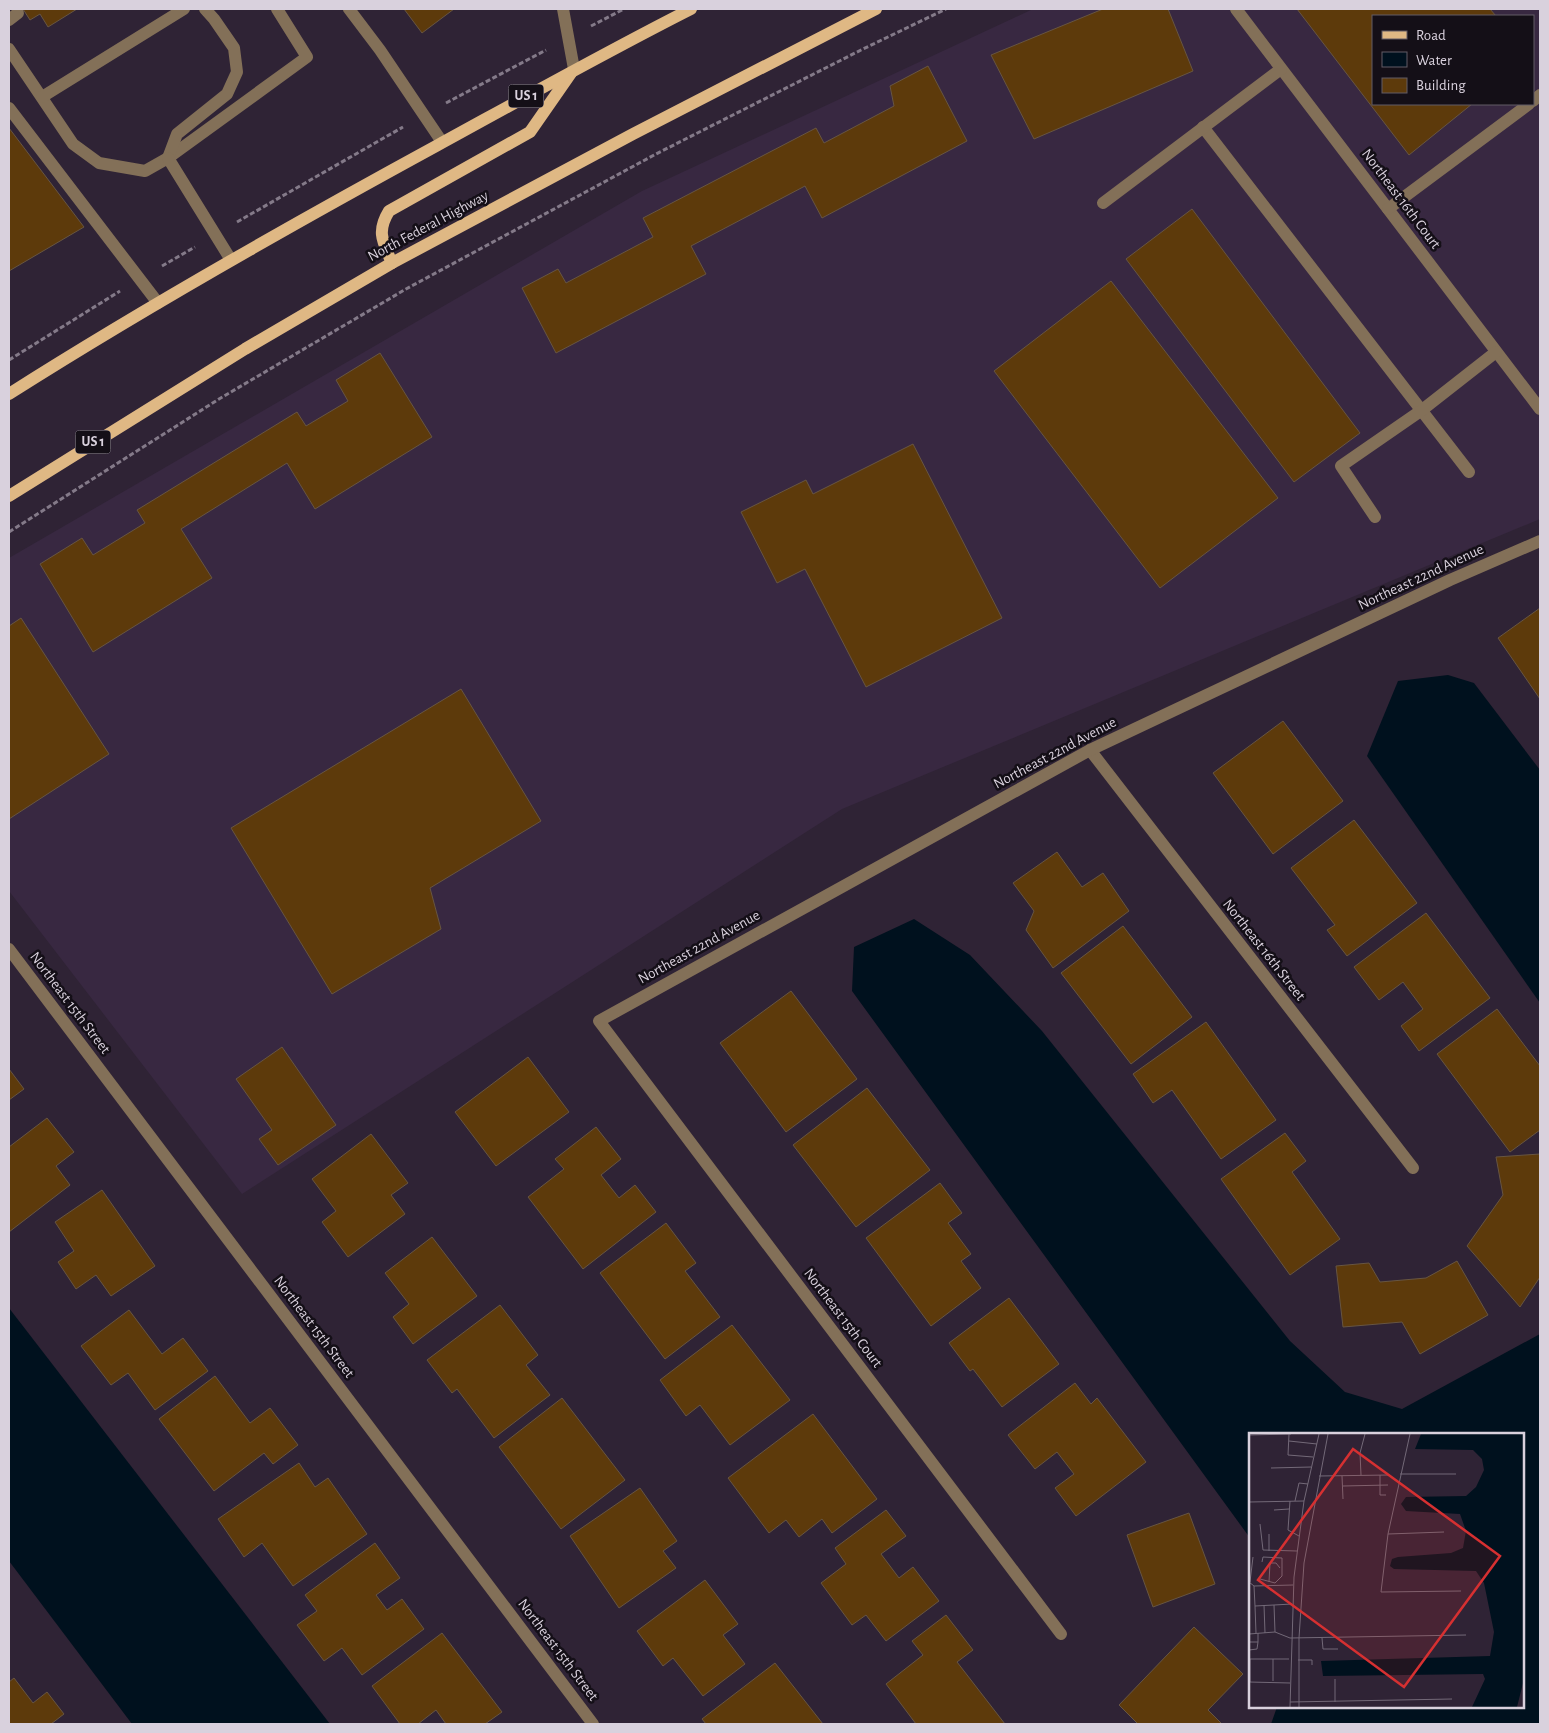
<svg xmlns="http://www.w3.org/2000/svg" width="1549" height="1733" font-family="'Alegreya Sans',sans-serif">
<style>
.built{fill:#382841;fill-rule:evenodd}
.water{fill:#00111e}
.building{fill:#5d3a0b;stroke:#675542}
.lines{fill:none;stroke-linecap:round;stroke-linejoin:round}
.path{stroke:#847a89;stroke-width:3;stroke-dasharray:5 2.5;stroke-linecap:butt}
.minor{stroke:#837058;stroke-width:12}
.major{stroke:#dfb884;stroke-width:12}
.labels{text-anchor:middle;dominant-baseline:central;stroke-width:5;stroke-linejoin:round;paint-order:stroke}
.shield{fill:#140f17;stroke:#9e97a2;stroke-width:1}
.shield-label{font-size:14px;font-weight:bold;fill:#d9d1dd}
.street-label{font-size:15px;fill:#d9d1dd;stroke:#140f17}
.inset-road{fill:none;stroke:#736978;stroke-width:1}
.view{fill:#d63031;fill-opacity:0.15;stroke:#d63031;stroke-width:2.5}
.inset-edge{fill:none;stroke:#d9d1dd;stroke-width:2.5}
</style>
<rect width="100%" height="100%" fill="#2f2335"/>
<path class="built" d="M1033,9H1540V519L842,809L242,1194L9,891V558L642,191ZM1373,16H1533V104H1373Z"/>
<g class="water">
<path d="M1448,675L1474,683L1540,770V1003L1367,756L1398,681Z"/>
<path d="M914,919L970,955L1042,1031L1290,1341L1345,1392L1402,1409L1540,1334V1724H1271L1277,1707H1523V1434H1250V1538L852,991L854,947Z"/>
<path d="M9,1308L330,1724H132L9,1561Z"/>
</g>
<g class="building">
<path d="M23,9H77L48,27L40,14L30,20Z"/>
<path d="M404,9H454L422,33Z"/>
<path d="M1103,9H1168L1193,71L1034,139L991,55Z"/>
<path d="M1297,9H1490L1496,16H1373V104H1472L1409,155Z"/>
<path d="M928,66L967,141L822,218L805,186L691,246L706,274L556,353L522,288L558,269L566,283L653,237L643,218L816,128L824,143L894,106L890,86Z"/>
<path d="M9,128L84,227L9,271Z"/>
<path d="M1192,209L1360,433L1294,482L1126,259Z"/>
<path d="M1111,281L1278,498L1160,588L994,371Z"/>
<path d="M380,353L432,437L315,509L287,463L181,529L212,578L93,652L40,564L82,538L93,555L145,523L137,510L297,412L306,426L348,401L336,380Z"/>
<path d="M913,444L1002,618L866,687L805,569L777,583L741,512L806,480L813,494Z"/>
<path d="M1540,608V699L1498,638Z"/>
<path d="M21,618L109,754L9,819V626Z"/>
<path d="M461,689L541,821L430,888L441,929L332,994L231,828Z"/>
<path d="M1283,721L1343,801L1273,854L1213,773Z"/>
<path d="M1354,820L1417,903L1347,956L1327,930L1335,925L1291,868Z"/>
<path d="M1057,852L1082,887L1103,873L1129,911L1053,968L1026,930L1034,911L1013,883Z"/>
<path d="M1426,913L1490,998L1419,1051L1401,1026L1423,1009L1403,982L1379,1000L1354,967Z"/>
<path d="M1123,926L1192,1017L1131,1064L1061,973Z"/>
<path d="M791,991L857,1079L786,1132L720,1043Z"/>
<path d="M1497,1009L1540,1066V1130L1510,1152L1437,1054Z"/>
<path d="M1206,1022L1276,1120L1221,1159L1172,1090L1153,1103L1133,1074Z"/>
<path d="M282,1047L336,1125L278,1165L259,1139L272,1130L236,1079Z"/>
<path d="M528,1057L569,1112L496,1166L455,1112Z"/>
<path d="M9,1069L24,1089L9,1100Z"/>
<path d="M867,1088L930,1170L856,1227L793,1145Z"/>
<path d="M47,1118L74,1152L56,1166L70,1185L9,1232V1147Z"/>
<path d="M596,1127L621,1159L601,1175L619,1198L635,1185L656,1212L583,1269L528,1197L564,1169L555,1159Z"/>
<path d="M1285,1133L1306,1161L1292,1172L1340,1239L1290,1275L1221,1179Z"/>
<path d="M371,1134L408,1183L391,1195L405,1214L348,1257L322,1222L336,1211L312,1179Z"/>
<path d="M1540,1154V1277L1520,1307L1467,1246L1503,1195L1496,1157Z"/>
<path d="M940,1183L962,1213L948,1223L971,1254L961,1261L981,1288L931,1326L866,1238Z"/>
<path d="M102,1190L155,1266L111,1296L96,1275L76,1289L58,1262L74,1251L55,1222Z"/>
<path d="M666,1223L696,1263L685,1271L720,1317L665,1359L600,1273Z"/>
<path d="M432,1237L477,1296L413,1344L393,1317L409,1304L385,1273Z"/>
<path d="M1457,1261L1488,1315L1420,1354L1402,1322L1343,1327L1336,1266L1369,1263L1380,1282L1426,1278Z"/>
<path d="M1009,1298L1059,1364L1002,1407L973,1369L970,1371L949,1343Z"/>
<path d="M500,1305L538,1355L526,1365L550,1395L494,1438L457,1389L452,1393L427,1360Z"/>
<path d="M129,1310L162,1354L183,1338L208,1371L155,1410L128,1373L111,1385L81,1346Z"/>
<path d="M732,1325L790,1400L730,1445L700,1405L686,1416L660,1380Z"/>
<path d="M215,1376L250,1423L270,1408L298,1445L273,1464L264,1453L214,1491L159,1419Z"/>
<path d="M1075,1383L1091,1404L1097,1398L1146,1462L1076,1516L1055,1488L1074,1474L1057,1452L1035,1469L1008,1435Z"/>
<path d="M562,1398L625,1480L561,1529L499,1447Z"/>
<path d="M813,1414L877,1499L832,1533L822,1519L799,1537L786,1520L769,1533L728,1478Z"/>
<path d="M299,1463L315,1487L328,1478L367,1534L293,1586L262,1543L244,1557L218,1519Z"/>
<path d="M640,1488L677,1541L663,1551L676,1568L619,1608L570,1536Z"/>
<path d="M886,1510L906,1536L881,1554L899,1578L913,1567L939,1601L886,1641L866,1615L852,1625L821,1583L846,1564L835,1548Z"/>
<path d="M1189,1513L1215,1584L1153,1607L1127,1535Z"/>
<path d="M375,1543L400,1578L376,1595L387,1610L402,1599L424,1629L362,1675L342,1648L324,1661L297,1625L317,1611L305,1595Z"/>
<path d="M705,1580L738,1624L723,1635L745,1664L703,1696L673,1658L663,1666L637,1631Z"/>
<path d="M946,1615L973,1650L957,1662L1005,1724H916L886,1684L923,1655L912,1641Z"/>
<path d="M1194,1627L1243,1674L1208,1710L1222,1724H1138L1119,1705Z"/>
<path d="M442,1633L502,1712L485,1724H446L436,1710L418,1724H400L372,1686Z"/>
<path d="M775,1663L823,1724H706L702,1719Z"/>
<path d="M14,1678L33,1703L47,1692L64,1714L51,1724H9V1682Z"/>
</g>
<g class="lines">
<g class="path">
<path d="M591,26L624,9"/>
<path d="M446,103L546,50"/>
<path d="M237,222L403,127"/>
<path d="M162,266L195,247"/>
<path d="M9,360L120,291"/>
<path d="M9,532L219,399L406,289L656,154L861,50L946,9"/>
</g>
<g class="minor">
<path d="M349,9L380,50L442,142"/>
<path d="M563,9L574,69"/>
<path d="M1236,9L1540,409"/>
<path d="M9,20L18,13"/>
<path d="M9,49L73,144L99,163L145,171L168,158L307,57L277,9"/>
<path d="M42,97L184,9"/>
<path d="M1533,101L1540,95"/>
<path d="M9,108L158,303"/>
<path d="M1203,127L1469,472"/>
<path d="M168,158L177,134L227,94L237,72L234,48L214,19L205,9"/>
<path d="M168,158L231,260"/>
<path d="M1103,203L1281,69"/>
<path d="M1388,209L1529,104"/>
<path d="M1375,517L1341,466L1422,410L1496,352"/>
<path d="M1090,750L1413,1168"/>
<path d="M9,949L593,1724"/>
<path d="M1061,1634L599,1021L1090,750L1450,580L1540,541"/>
</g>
<g class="major">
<path d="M392,263C383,242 376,232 389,211L530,132L571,73"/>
<path d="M9,394C149,305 293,224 438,145C522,99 606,52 691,9"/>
<path d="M9,496L245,349L392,263L633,134L876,9"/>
</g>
</g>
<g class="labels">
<g class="shield">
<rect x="508.5" y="84.5" width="35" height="23" rx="4"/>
<rect x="75.5" y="430.5" width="35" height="23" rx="4"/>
</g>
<g class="shield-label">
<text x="526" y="96">US 1</text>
<text x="93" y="442">US 1</text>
</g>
<g class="street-label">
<text transform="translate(1401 199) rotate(53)">Northeast 16th Court</text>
<text transform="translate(428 226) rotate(-28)">North Federal Highway</text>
<text transform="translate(1421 577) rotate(-25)">Northeast 22nd Avenue</text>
<text transform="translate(1055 753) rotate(-28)">Northeast 22nd Avenue</text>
<text transform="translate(699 947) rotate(-29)">Northeast 22nd Avenue</text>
<text transform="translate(1264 950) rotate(52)">Northeast 16th Street</text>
<text transform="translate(70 1003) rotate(53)">Northeast 15th Street</text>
<text transform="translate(843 1318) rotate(53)">Northeast 15th Court</text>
<text transform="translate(314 1327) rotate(53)">Northeast 15th Street</text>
<text transform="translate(558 1650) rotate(53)">Northeast 15th Street</text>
</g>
</g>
<g transform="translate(1249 1433)">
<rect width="275" height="275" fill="#2f2335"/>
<path d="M172,1H275V246L268,274H223L236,246L234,241L74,243L72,228L241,223L245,199L235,150L227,138L145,136L141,133L143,126L149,124L202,120L214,115L217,98L211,81L157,78L152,71L157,64L217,63L227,54L235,37L233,26L224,17L166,16Z" fill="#00111e"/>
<path class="inset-road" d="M40,1L39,22L64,24M161,1L139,101L132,159L212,158M0,2L42,1M40,8L68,11M22,35L62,34M151,41H207M112,42L111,20L116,1M131,42V62H137M70,43L140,42M93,43L94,66M94,53L139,52M41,68L39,97L50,103M46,68L50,50L59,51M0,69L55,68M25,77L40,76M11,91L14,117L48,118M20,101V118M139,101L195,99M11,146L26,150L33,143V125L14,124L13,129M0,149L5,153L6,173M1,149L4,124M20,149L21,130H27L31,135M5,153L44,152M43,171L25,172L26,199L41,205L217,202M15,172L16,200M7,200L6,173L25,172M0,201L26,199M73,205L74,216H89M0,209H9V200M0,217L8,216L9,209M0,226H40M1,226V249M24,226V248M49,227H63V232M86,246V269M0,249L41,250M41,269L203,266M41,274L45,144L55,68L70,1M50,274V205L55,130L79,1"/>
<path class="view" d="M104,16L251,123L155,254L9,147Z"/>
<rect width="275" height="275" class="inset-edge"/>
</g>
<rect width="1549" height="1733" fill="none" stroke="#d9d1dd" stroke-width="20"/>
<rect x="1372" y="15" width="162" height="90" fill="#140f17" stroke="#635d66"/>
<rect x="1382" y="31" width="25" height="8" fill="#dfb884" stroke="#635d66"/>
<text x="1416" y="40" font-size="15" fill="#d9d1dd">Road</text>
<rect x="1382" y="52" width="25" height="15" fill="#00111e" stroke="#635d66"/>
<text x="1416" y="65" font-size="15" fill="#d9d1dd">Water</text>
<rect x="1382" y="78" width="25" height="15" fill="#5d3a0b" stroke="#635d66"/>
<text x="1416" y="90" font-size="15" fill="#d9d1dd">Building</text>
</svg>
